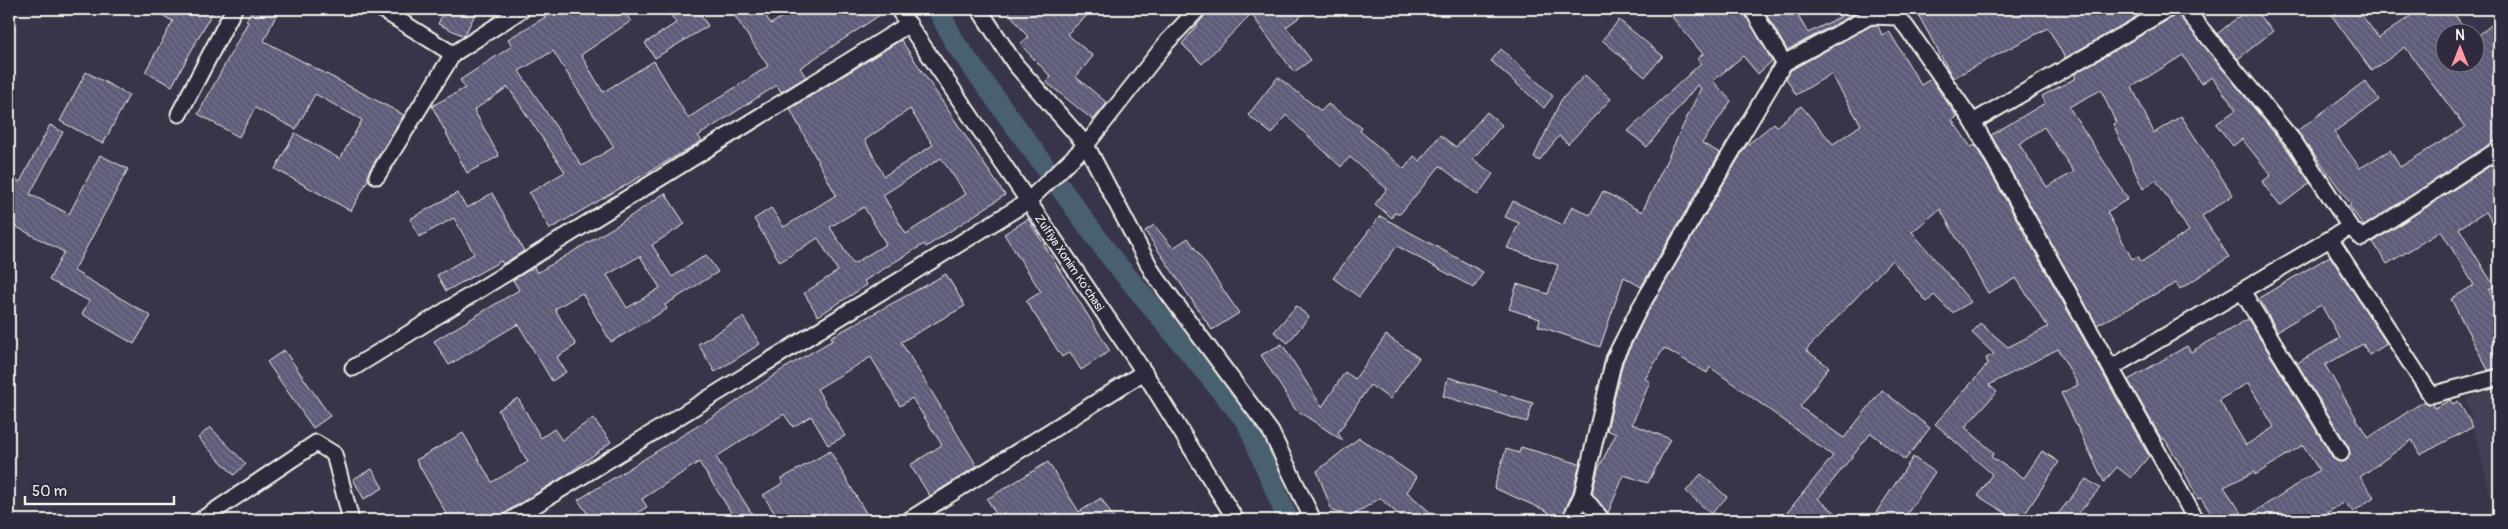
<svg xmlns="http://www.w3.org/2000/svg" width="2508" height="529" font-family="Pangolin,sans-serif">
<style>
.built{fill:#434057}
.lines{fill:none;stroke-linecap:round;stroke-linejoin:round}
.canal{stroke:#486171;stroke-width:21}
.building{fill:url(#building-back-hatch);stroke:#f4f1e8;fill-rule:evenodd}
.minor-casing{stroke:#f4f1e8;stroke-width:19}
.minor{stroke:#2f2a3d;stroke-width:15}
.labels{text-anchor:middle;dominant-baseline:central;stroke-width:4;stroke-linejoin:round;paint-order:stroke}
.street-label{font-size:12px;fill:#f4f1e8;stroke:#2f2a3d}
</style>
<defs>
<pattern id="building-back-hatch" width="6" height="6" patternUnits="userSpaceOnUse" patternTransform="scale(1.25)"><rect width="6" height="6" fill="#5c5b79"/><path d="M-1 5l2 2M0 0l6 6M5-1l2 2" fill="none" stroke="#74738c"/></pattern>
</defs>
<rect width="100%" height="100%" fill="#383449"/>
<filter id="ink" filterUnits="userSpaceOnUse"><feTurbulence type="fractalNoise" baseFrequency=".02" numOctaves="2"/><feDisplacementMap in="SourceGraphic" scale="10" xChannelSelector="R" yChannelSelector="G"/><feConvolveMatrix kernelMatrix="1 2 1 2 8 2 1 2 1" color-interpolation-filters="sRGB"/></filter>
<g filter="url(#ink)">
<path class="built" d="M2499,388V520H2497L2466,398Z"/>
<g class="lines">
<path class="canal" d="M938,9L955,43L1110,256L1247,422L1288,520"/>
</g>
<g class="building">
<path d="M149,9H214L172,86L145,72L173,21Z"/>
<path d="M252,9H279L264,41L404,115L369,171L368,180L351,211L275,169L295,133L340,159L362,120L315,94L296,129L255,108L239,137L198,114L248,22L246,21Z"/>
<path d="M445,9H478L464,36L438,24Z"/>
<path d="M559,9H622L631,21L581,55L603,92L654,61L688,118L768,66L730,9H761L771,24L794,9H889L800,68L806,77L781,92L777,85L698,136L702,141L550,229L529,193L565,172L508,87L474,110L499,156L467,173L432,106L465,88L460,80L512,46L508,39ZM553,51L614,147L582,166L519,71Z"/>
<path d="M667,9H697L708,26L655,58L645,43L676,23Z"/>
<path d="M1006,9H1094L1067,34L1093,56L1076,77L1107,103L1093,120L1046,82L1051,77L1020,44L1028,37Z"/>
<path d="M1207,9H1311L1286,27L1311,60L1294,72L1251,14L1202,64L1182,44L1205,15Z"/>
<path d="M1682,9H1743L1772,61L1758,74L1743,56L1713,81L1731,101L1702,143L1720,153L1641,287L1624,277L1600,347L1538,326L1540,319L1509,309L1517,284L1548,294L1558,265L1507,248L1519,223L1505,217L1513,201L1563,225L1572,206L1590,215L1603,191L1642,212L1701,88L1697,85L1647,147L1628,131L1701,63L1697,59L1703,54L1672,17Z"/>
<path d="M1763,9H1794L1808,33L1840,17L1836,9H1864L1787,50Z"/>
<path d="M1915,9H2150L2065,58L2048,28L1953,78Z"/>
<path d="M2248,9H2253L2273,31L2238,59L2217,34Z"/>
<path d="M2327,9H2357L2379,38L2420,9H2451L2467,32H2446V62H2476V37L2499,19V140L2364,226L2349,206L2351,204L2297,131L2365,81L2379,100L2334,132L2360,168L2390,150L2400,167L2465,127L2405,47L2372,71Z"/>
<path d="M2177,12L2287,149L2310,183L2280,206L2262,182L2271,175L2242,139L2233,146L2216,124L2236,110L2212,77L2201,84L2183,55L2132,87L2154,133L2181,116L2233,195L2202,216L2229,257L2180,289L2176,283L2097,325L1991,135L2045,103L2042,96L2076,78L2074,74L2173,17ZM2101,90L2116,123L2113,124L2143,189L2156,180L2189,231L2141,262L2138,256L2132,259L2107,212L2128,199L2069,107ZM2044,127L2074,172L2047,187L2019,144Z"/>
<path d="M1619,20L1663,56L1645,77L1602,40Z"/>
<path d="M1872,25L1878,26L1882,35L1889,31L1921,85L1931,79L1957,117L1952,120L1971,147L1975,145L2149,456L2131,478L2117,467L2104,482L2061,393L2078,385L2058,349L1989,385L1997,392L1965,427L1994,453L1991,457L2024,478L2042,451L2059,462L2021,520H2017L1978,496L1992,474L1935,424L1988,364L1986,358L1994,354L1972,333L1980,323L2008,347L2048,327L2016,278L1988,293L1940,209L1912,232L1971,302L1952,313L1934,295L1927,302L1892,260L1806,350L1829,367L1800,407L1844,438L1882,390L1930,428L1905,460L1871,433L1818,499L1845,520H1781L1833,456L1710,367L1707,373L1664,348L1645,379L1650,382L1632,424L1670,439L1648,483L1624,475L1608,513L1592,493L1598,469L1616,434L1607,430L1623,362L1646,315L1746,146L1774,123L1777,126L1801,106L1833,144L1861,125L1831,74L1796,95L1786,78L1791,70Z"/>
<path d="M901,40L1005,195L926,247L924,244L864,281L867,285L818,316L804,293L838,271L818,238L780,262L754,219L771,208L784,227L836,195L790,109ZM910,109L933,145L884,176L865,140ZM941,158L966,194L906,234L883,195ZM864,207L886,244L853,264L830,227Z"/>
<path d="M1501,49L1553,96L1544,108L1491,61Z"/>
<path d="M86,72L129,95L103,144L60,121Z"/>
<path d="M1585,75L1611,99L1568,144L1559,136L1539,161L1534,157L1561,100Z"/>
<path d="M1278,77L1321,111L1328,104L1362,128L1360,131L1404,169L1414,156L1420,161L1440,135L1456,147L1487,112L1502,125L1473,159L1493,174L1478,195L1440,166L1400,214L1394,213L1392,218L1375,204L1387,189L1350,157L1341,167L1286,115L1272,134L1248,115Z"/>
<path d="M50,125L63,132L30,194L69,214L100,155L128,169L74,271L151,316L134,344L82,314L89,301L49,280L64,252L9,223V175L20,182Z"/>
<path d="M2499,160V234L2486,212L2459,228L2494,286L2489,290L2499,309V368L2488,370L2451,299L2474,285L2441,231L2387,264L2373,242Z"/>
<path d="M457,193L467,208L492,193L524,251L503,264L501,261L446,291L437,275L474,254L454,218L419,237L410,219Z"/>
<path d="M665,193L685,224L652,245L672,277L706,255L718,272L665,305L667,309L611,342L582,293L555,309L576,345L557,357L566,372L552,381L518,324L449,365L434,341L519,290L513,280L534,267L537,273L619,224ZM640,256L660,288L627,308L607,275Z"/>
<path d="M1380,216L1483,272L1474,288L1397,246L1359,297L1333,278Z"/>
<path d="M1028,219L1110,351L1081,370L1070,352L1062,357L1026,301L1041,292L1004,234Z"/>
<path d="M1154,225L1173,248L1188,238L1239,313L1212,330L1145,231Z"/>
<path d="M2330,256L2387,344L2369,355L2363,344L2325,365L2368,438L2424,401L2433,404L2435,408L2450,400L2453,404L2458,401L2473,427L2420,455L2412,440L2360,477L2374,497L2353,512L2345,502L2315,520H2215L2201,498L2198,499L2183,469L2164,438L2162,440L2128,380L2187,346L2191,352L2248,319L2333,458L2341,462L2346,461L2350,453L2349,448L2297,363L2340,338L2321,305L2277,331L2259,298ZM2248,383L2274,427L2246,445L2219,400ZM2303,445L2319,470L2245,518L2224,487L2254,472L2255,475Z"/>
<path d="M946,274L965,306L901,342L977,466L930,496L910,465L942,445L912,398L900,406L871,357L817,389L845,436L828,445L811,416L793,427L784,414L716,457L756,520H736L699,462L642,499L647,507L626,520H592L578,500L733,404L783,369L833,340L831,337Z"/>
<path d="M1296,306L1309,317L1288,343L1274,332Z"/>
<path d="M743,317L760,344L715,372L698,344Z"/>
<path d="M1386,335L1419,358L1390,399L1370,385L1338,433L1343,441L1295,409L1261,355L1282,344L1322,407L1345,372L1355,379Z"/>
<path d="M284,350L330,416L313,428L267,362Z"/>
<path d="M1448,377L1533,403L1527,422L1443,396Z"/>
<path d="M518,398L541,438L554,429L562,440L593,418L611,442L568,474L509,510L502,520H450L416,460L463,433L492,482L528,462L498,410Z"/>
<path d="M210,427L246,464L234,475L198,438Z"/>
<path d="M1359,438L1417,477L1407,492L1439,520H1404L1380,498L1352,516L1332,511L1317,471Z"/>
<path d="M1521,447L1580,464L1573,492L1561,520H1546L1549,512L1494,488L1506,449L1519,453Z"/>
<path d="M830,451L870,520H779L763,495L783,483L781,479Z"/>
<path d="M1913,457L1935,472L1903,520H1871Z"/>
<path d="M1048,462L1079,512L1101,498L1115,520H1000L987,499Z"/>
<path d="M372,469L383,488L364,499L353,479Z"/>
<path d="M1701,474L1727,497L1711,514L1686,491Z"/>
<path d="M2086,479L2100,488L2073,520H2053Z"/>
</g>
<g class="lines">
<g class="minor-casing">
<g id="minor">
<path d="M381,9L453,54"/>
<path d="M898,9L1144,372L1236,520"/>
<path d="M979,9L1015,64L1086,145L1153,273L1271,432L1313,520"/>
<path d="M2185,9L2295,143L2350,227"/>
<path d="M1784,63L1870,16L1898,17L1907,28L1973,122L2196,520"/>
<path d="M179,114L234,9"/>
<path d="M1973,122L2168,9"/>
<path d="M377,176L453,54L523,9"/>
<path d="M2330,239L2431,395L2499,377"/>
<path d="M2242,291L2341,453"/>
<path d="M353,368L909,24"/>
<path d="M2111,368L2350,227L2362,238L2499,149"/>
<path d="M1582,495L1602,520"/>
<path d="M201,520L316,443L334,454L351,520"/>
<path d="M511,520L1027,202L1086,145L1167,42L1198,9"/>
<path d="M909,520L1144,372"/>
<path d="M1570,520L1582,495L1614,359L1638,311L1784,63L1752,9"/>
</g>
</g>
<use href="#minor" class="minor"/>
</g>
</g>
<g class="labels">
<g class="street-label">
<text transform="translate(1069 263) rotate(56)">Zulfiya Xonim Ko'chasi</text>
</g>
</g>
<rect width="2508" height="529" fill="none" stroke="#2f2a3d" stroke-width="30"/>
<rect x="15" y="15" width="2478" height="499" fill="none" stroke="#f4f1e8" stroke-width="2" filter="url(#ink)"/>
<g transform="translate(2460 48)"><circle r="24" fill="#2f2a3d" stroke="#7e7a81"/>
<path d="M0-4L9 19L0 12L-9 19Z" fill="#ff9aa2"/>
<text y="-8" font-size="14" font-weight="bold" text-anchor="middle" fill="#f4f1e8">N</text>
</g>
<path d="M25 496v8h149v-8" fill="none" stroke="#f4f1e8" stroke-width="2.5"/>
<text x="32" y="496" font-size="15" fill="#f4f1e8" stroke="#2f2a3d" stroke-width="4" paint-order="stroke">50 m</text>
</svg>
